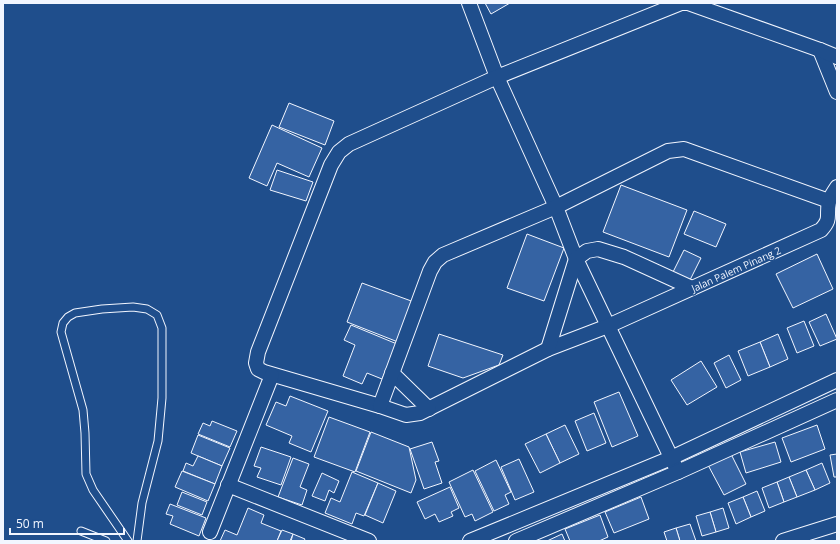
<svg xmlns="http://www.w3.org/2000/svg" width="840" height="544" font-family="'Open Sans',sans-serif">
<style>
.building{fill:#3563a3;stroke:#f2f6ff}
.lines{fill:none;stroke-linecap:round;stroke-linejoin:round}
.lane-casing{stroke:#f2f6ff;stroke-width:9}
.street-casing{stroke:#f2f6ff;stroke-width:16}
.lane{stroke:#1f4e8c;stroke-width:7}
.street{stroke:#1f4e8c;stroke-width:14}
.labels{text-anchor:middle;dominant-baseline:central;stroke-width:3;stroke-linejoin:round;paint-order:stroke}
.street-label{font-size:10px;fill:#f2f6ff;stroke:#1f4e8c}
</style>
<rect width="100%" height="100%" fill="#1f4e8c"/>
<g class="building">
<path d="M485,3H510L491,14Z"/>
<path d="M289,103L334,121L325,145L279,127Z"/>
<path d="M272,125L322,148L309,177L277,163L267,186L249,178Z"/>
<path d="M277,170L313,182L306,201L270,190Z"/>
<path d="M621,185L687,210L669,257L603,232Z"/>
<path d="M694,211L726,224L716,247L684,234Z"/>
<path d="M527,234L564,248L544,301L507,288Z"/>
<path d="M684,250L701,258L690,280L673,272Z"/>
<path d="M817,254L833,289L793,308L776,274Z"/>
<path d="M362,283L414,302L398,342L347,322Z"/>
<path d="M826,314L837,339L820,346L809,322Z"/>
<path d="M804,321L814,346L797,353L787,328Z"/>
<path d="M351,325L397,344L382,379L367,373L362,384L343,376L355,345L344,340Z"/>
<path d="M439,334L503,355L499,365L463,378L428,366Z"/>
<path d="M778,334L788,359L770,367L760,342Z"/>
<path d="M760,342L770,367L748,376L738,351Z"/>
<path d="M729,355L741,380L726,388L714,363Z"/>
<path d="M701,361L717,387L687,405L671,380Z"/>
<path d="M619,392L638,436L612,447L594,402Z"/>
<path d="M290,396L328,411L311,452L289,443L292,436L266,425L276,402L286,406Z"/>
<path d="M594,413L606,443L587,451L575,421Z"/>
<path d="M329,417L370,432L355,472L314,457Z"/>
<path d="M212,421L237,431L230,447L198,434L203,423L210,426Z"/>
<path d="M565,425L579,454L560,463L546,434Z"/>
<path d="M817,425L825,449L791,462L782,438Z"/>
<path d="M371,432L409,447L416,480L411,493L356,471Z"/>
<path d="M546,434L560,463L540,473L525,444Z"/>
<path d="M198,435L230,448L222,466L191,453Z"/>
<path d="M432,442L439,461L435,462L442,483L424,489L410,449Z"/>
<path d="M775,442L781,462L746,473L740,452Z"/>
<path d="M261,447L291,457L281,485L257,477L261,468L254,466Z"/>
<path d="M731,454L746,484L724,495L708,465Z"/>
<path d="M837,454V477H834L830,455Z"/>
<path d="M198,456L222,466L215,484L183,471L186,463L193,466Z"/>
<path d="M293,458L309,464L300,487L307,490L302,505L278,497Z"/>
<path d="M519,459L534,492L515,500L501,467Z"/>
<path d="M496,460L511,492L505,495L509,504L494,511L475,471Z"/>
<path d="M822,463L830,483L815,490L806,470Z"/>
<path d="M473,470L493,512L475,521L472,514L465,517L449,482Z"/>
<path d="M806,470L815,490L797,497L789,477Z"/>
<path d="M182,471L215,484L208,501L175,487Z"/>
<path d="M352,472L378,483L364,516L356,513L352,524L325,513L331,498L340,502Z"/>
<path d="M322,473L339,481L334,493L329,490L325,501L312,496Z"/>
<path d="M789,477L797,497L784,502L777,482Z"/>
<path d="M777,482L784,502L769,508L762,488Z"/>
<path d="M378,483L396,491L383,523L365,515Z"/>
<path d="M450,487L459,508L451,512L453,516L439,522L435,514L425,519L417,502Z"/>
<path d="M757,491L765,511L751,517L743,497Z"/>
<path d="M182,492L207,502L202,515L177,505Z"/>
<path d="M641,497L649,519L614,533L605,512Z"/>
<path d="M743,497L751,517L736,524L728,503Z"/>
<path d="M170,504L206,518L199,536L170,524L173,516L166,514Z"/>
<path d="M248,508L264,515L261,523L281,531L277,541H220L225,530L237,535Z"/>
<path d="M723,508L729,528L716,532L710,512Z"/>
<path d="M710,512L716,532L702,536L696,516Z"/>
<path d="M600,515L608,537L599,541H570L565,529Z"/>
<path d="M690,524L696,541H680L676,528Z"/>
<path d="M676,528L680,541H667L664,532Z"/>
<path d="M282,530L293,534L290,541H277Z"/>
<path d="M293,534L305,539L304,541H291Z"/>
<path d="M562,534L565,541H547Z"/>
</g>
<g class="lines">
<g class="lane-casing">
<g id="lane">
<path d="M81,531L106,541"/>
<path d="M128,541L93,490L86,474L85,433L83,410L61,332L63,323L68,317L75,313L102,309L133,307L147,309L157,315L162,328V398L158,441L142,503L137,541"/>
</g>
</g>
<g class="street-casing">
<g id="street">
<path d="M469,3L497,77L556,207L576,259L678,472"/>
<path d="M820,50L837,92"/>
<path d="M837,57L820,50L688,3H681L497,77L349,144L339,152L331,165L258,352L256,363L258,369L264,372L380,406L406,415L420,413L548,349L608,326L821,230C832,218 826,216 829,202C830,197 834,192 837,187"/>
<path d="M548,349L576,259L587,251L598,249L624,257L692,288"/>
<path d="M392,373L429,409"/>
<path d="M380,406L430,271L435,262L443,255L556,207L668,151L684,149L829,201"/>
<path d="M228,485L369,541"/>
<path d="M210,532L272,375"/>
<path d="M470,541L671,458L837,380"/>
<path d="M516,541L678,472L837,400"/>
<path d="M783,541L837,524"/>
</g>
</g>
<use href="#lane" class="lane"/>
<use href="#street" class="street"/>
</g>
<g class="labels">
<g class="street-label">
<text transform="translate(736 269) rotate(-24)">Jalan Palem Pinang 2</text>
</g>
</g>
<rect width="840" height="544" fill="none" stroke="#f2f6ff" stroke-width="8"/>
<path d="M10 528v6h114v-6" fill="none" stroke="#f2f6ff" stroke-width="2"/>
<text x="16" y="528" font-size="12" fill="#f2f6ff" stroke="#1f4e8c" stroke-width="3" paint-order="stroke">50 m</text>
</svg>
